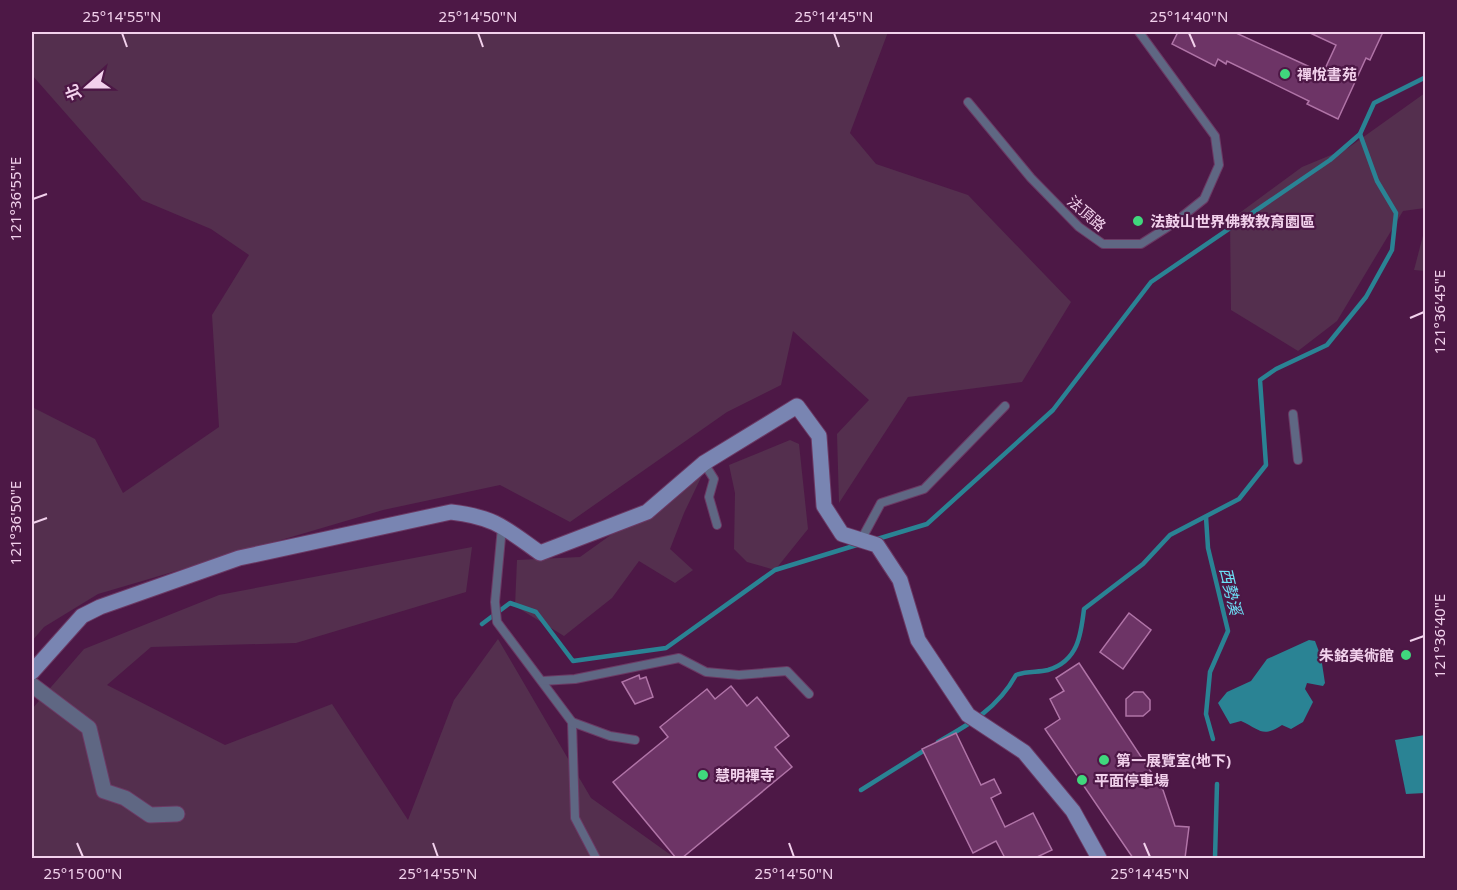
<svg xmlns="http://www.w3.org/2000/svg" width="1457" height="890" font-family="'Noto Sans','Noto Sans TC',sans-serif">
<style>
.green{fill:#542f4e}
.water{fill:#2a8394}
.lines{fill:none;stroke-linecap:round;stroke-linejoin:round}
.stream{stroke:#2a8394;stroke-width:4.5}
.building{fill:#6d3466;stroke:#b074a7;stroke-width:1.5}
.lane-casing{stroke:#6b3964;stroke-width:10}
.street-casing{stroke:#6b3964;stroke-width:17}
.secondary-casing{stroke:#6b3964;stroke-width:17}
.lane{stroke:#5f6783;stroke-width:8}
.street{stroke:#5f6783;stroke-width:15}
.secondary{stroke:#7985b2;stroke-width:15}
.ticks{fill:none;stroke:#f2d1ec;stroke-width:2}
.poi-dot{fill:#40d77d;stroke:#4d1846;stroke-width:2}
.labels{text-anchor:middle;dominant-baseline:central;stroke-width:4.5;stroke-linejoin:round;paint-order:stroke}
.poi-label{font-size:15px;font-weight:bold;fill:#f2d1ec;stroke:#4d1846;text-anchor:start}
.street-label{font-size:15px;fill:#f2d1ec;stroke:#4d1846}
.water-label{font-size:16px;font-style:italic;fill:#6de1f8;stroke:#4d1846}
.neatline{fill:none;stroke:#f2d1ec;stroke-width:2}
.ticks-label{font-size:15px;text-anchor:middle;fill:#f2d1ec}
</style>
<rect width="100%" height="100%" fill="#4d1846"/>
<g class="green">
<path d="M32,32H888L850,133L876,164L968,195L1071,302L1022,382L908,397L839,503L837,434L869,400L793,331L781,385L727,412L570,522L500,485L383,510L98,594L44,627L32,641V407L95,439L123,493L219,427L212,315L249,255L211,229L142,200L32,75Z"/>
<path d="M1425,93V208L1403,211L1337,321L1298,351L1231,310L1230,220L1302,167L1348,148Z"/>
<path d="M1425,228V271L1414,270Z"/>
<path d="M790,440L799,444L808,529L775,570L747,562L734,549L735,493L729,465Z"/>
<path d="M706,467L684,513L670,549L693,570L675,583L639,561L612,598L564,636L515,606L517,560L580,557Z"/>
<path d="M472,547L466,592L296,643L151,647L107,685L225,745L332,704L408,820L454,700L498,639L591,798L675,858H32V709L84,649L219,595Z"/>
</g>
<g class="water">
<path d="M1309,640L1315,641L1321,657L1325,683L1323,686L1307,683L1305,689L1313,702L1303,722L1291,729L1282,725C1262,738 1261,730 1241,721L1230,724L1218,703L1227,692L1251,681L1267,659Z"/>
<path d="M1425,735V793L1406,794L1395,740Z"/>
</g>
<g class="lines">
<g class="stream">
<path d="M1206,517L1208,548L1228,631L1210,672L1206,714L1213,739"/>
<path d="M874,540L927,524L1053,410L1151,282L1330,160L1360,134"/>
<path d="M482,624L510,603L536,612L573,661L666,648L775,570L860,544"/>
<path d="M938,742C970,724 998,708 1016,675C1029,670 1037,673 1048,670C1078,661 1081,635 1084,609L1143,564L1170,535L1239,499L1266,465L1260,380L1276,369L1327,345L1366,297L1392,250L1396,213L1377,181L1360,134L1374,103L1426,77"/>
<path d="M861,790L928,748"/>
<path d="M1215,858L1217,784"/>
</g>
</g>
<g class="building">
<path d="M1178,32H1234L1323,73L1336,45L1308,32H1383L1370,60L1366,58L1338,119L1307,104L1309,101L1227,61L1226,64L1218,59L1215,66L1172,44Z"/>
<path d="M1129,613L1151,630L1123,669L1100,652Z"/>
<path d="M1079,663L1163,790L1175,826L1189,827L1185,858H1133L1045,729L1060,719L1050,699L1064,691L1056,678Z"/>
<path d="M639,675L640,679L646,677L653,697L635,704L622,682Z"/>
<path d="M731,686L747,706L757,697L789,736L775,747L792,767L682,858H676L613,782L668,737L660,727L707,689L715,699Z"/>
<path d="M1134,692H1143L1150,700V710L1143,716H1126V699Z"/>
<path d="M956,733L981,785L994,779L1001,793L991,798L1005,827L1033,813L1052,850L1035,858H1005L996,841L973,853L922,749Z"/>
</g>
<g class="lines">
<g class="lane-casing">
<g id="lane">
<path d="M968,102L1031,178L1079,227L1103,244H1141L1174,223L1204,199L1219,165L1215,136L1139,32"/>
<path d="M1293,414L1298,460"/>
<path d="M704,463L714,479L709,497L717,525"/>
<path d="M502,527L495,602L497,622L572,722L575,818L596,858"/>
<path d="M861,540L881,503L924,489L1005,406"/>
<path d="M542,681L575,679L679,658L706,672L739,675L787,671L809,694"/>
<path d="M572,722L610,736L635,740"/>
</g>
</g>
<g class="street-casing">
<path id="street" d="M32,685L89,728L104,791L125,798L150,815L177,814"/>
</g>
<g class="secondary-casing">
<path id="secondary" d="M32,672L82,616L100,607L239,558L451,512C495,517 505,528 540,553L647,512L704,463L797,406L819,436L824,506L842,534L877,545L900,580L918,640L968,715L1024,752L1073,811L1099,858"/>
</g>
<use href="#lane" class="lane"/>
<use href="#street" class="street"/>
<use href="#secondary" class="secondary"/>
</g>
<path class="ticks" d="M122,33L127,47M478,33L483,47M834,33L839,47M1189,33L1195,47M33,199L47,194M1410,318L1424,312M33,523L47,518M1410,641L1424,636M77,843L83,857M433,843L438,857M789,843L794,857M1144,843L1150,857"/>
<g class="poi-dot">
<circle cx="1285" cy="74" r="6"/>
<circle cx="1138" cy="221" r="6"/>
<circle cx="1406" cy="655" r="6"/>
<circle cx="1104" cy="760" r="6"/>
<circle cx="703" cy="775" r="6"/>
<circle cx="1082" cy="780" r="6"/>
</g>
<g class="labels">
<g class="poi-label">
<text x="1297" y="74">禪悅書苑</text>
<text x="1150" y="221">法鼓山世界佛教教育園區</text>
<text x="1394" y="655" text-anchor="end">朱銘美術館</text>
<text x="1116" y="760">第一展覽室(地下)</text>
<text x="715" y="775">慧明禪寺</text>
<text x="1094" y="780">平面停車場</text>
</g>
<g class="street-label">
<text transform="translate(1087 213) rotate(41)">法頂路</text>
</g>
<g class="water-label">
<text transform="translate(1231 591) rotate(77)">西勢溪</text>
</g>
</g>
<rect width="1457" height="890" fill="none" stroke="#4d1846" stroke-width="66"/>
<g transform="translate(87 87) rotate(249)" stroke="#4d1846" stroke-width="4.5" paint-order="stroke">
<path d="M0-4.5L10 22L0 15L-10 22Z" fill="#f2d1ec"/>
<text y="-9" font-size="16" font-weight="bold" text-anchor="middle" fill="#f2d1ec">北</text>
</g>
<rect x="33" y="33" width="1391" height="824" class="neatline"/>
<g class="ticks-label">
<text x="122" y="22">25°14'55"N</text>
<text x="478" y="22">25°14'50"N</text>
<text x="834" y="22">25°14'45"N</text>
<text x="1189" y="22">25°14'40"N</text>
<text transform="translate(16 199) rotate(-90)" y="5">121°36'55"E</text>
<text transform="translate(1440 312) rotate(-90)" y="5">121°36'45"E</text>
<text transform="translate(16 523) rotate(-90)" y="5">121°36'50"E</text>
<text transform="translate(1440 636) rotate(-90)" y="5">121°36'40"E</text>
<text x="83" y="879">25°15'00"N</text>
<text x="438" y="879">25°14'55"N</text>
<text x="794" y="879">25°14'50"N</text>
<text x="1150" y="879">25°14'45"N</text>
</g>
</svg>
